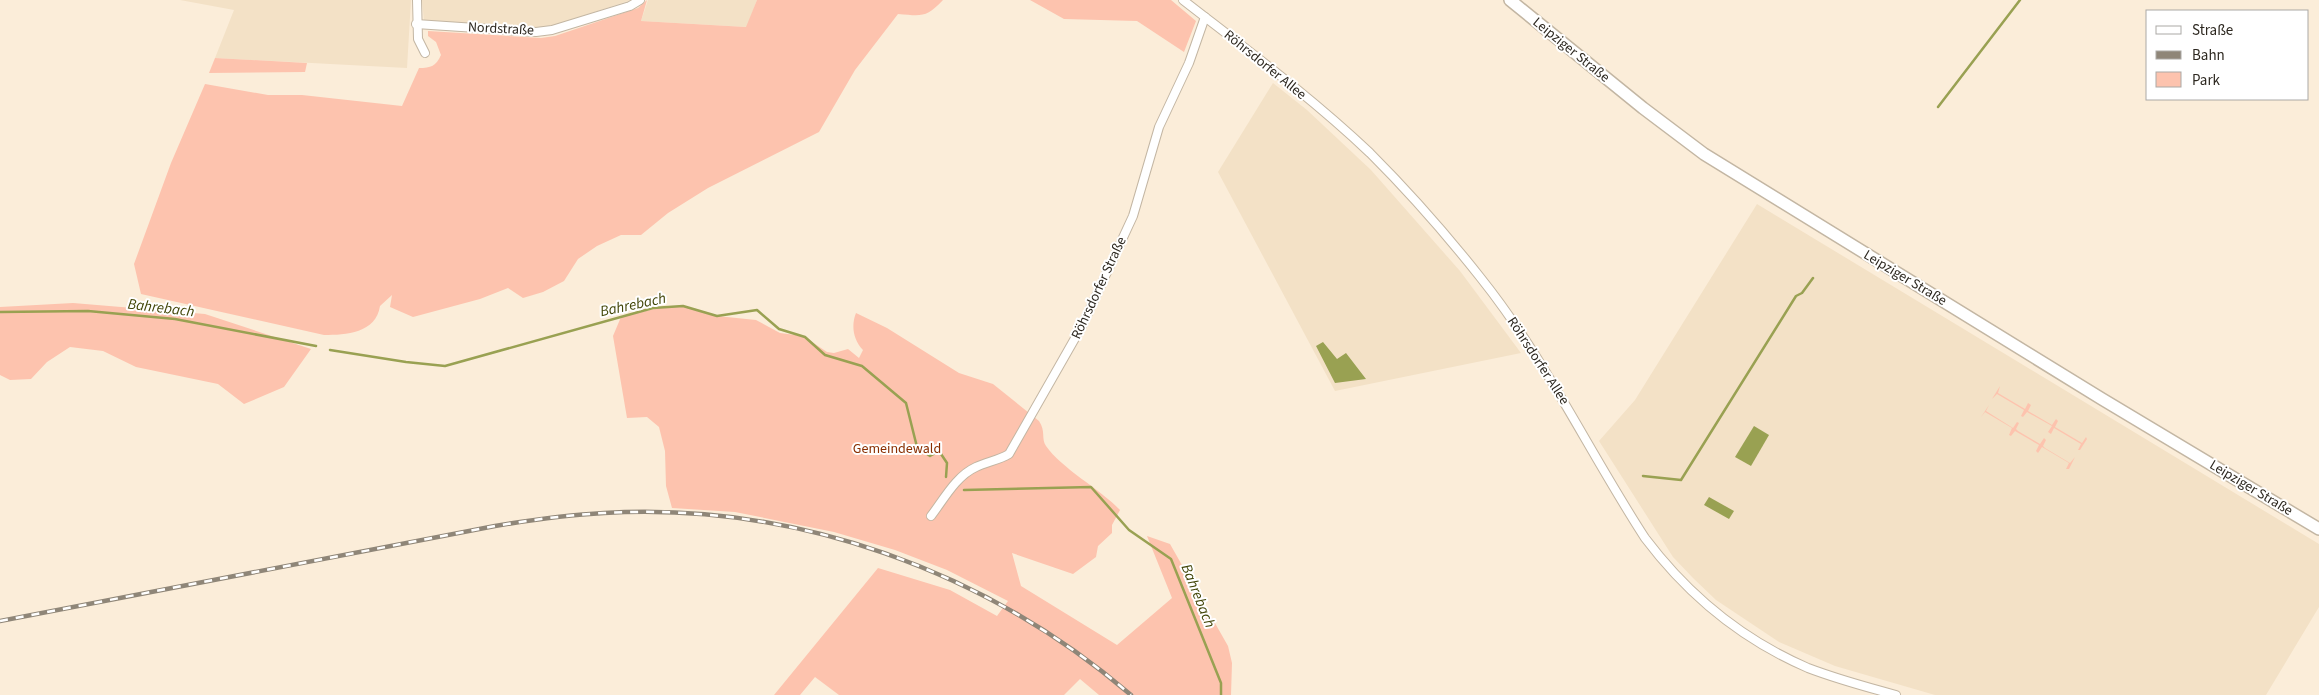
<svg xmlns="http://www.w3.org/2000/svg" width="2319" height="695" font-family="'Source Sans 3',sans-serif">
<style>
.built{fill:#f3e1c6}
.green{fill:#fdc3ae}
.water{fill:#99a152}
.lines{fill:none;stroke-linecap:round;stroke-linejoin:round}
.stream{stroke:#99a152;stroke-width:2.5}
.street-casing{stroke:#c3b6a3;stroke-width:10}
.secondary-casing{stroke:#c3b6a3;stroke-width:14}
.street{stroke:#fff;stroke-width:8}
.secondary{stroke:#fff;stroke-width:11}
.rail-casing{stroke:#8f8678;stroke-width:4.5}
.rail{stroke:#fff;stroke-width:2.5;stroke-dasharray:8;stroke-linecap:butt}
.labels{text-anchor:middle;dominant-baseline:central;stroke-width:4;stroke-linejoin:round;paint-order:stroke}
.street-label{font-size:14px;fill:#2d2820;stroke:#fff}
.park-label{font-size:14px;fill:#892e00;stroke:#fff}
.water-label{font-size:15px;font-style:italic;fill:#414507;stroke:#fff}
</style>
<rect width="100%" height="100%" fill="#fbedd9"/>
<g class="built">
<path d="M180,0H411L407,68L215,58L234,10Z"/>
<path d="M422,0H631L549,27L536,28L424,21Z"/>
<path d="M648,0H757L747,27L641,21Z"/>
<path d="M1273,83L1307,110L1371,170L1460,271L1521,353L1335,391L1218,172Z"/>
<path d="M1757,204L2319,544V607L2266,695H1935L1835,666L1779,642L1716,600L1693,578L1673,557L1599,441L1635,400Z"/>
</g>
<g class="green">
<path d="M647,0L641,21L746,27L757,0H943C926,18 922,16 898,14L855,70L819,132L708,188L668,213L641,235H621L597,246L578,259L564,281L543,292L523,298L508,288L480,299L413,317L390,307L392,295L380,306C376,333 346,335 324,335L141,294L134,264L171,163L205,84L268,95H302L402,106L419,68C431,68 436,66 441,55L436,42L428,36V31L541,38L555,36L638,8Z"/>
<path d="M1030,0H1171L1196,21L1184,52L1137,21L1064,19Z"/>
<path d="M215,58L307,63L305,72L209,73Z"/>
<path d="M73,303L205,314L311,349L284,387L244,404L218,384L136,367L103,351L70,347L47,362L31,379L10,380L0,375V307Z"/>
<path d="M667,306H683L717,316L756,320L780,333L803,336L827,352L834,353L848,349L859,358L863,350C853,340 851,325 856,313L887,328L959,373L993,384L1039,421C1046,431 1041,439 1046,446C1061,468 1100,489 1120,510L1112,525V533L1098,546L1096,557L1073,574L1012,553L1021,586L1117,645L1172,598L1147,536L1170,544L1228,646L1232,663L1231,695H1099L1080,679L1064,695H839L815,677L800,695H774L878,568L950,590L997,616L1008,601L947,570L895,550L834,532L735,512L672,508L666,486L665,451L659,427L647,417L627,418L613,336L621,317Z"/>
<path d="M2000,386L1998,393L2025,409L2028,403L2031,405L2028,411L2052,425L2056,419L2058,421L2055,427L2082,443L2086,437L2087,439L2080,450H2078L2081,444L2054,428L2051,434L2048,432L2052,426L2027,412L2023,417L2021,416L2024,410L1997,394L1992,399Z"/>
<path d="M1989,405L1986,411L2013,428L2017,422L2019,423L2016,429L2018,431L2040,444L2044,438L2046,440L2043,446L2045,448L2070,463L2075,457L2069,469H2066L2069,463L2042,447L2038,453L2036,451L2039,445L2015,431L2011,436L2009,435L2012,428L1985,412L1981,417Z"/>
</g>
<g class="water">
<path d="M1323,342L1337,359L1346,353L1366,379L1335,383L1316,346Z"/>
<path d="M1754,426L1769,435L1751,466L1735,457Z"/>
<path d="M1709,497L1734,511L1729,519L1704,505Z"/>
</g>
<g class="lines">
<g class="stream">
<path d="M1938,107L2020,0"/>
<path d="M0,312L88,311L175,319L316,346"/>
<path d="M330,350L406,362L445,366L653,308L683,306L717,316L757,310L779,329L805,337L825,355L862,366L906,403L917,447L930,456L939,451L947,463L946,477"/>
<path d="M1643,476L1681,480L1796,296L1802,293L1813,278"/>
<path d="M964,490L1091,487L1129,530L1171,559L1221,683V695"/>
</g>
<g class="street-casing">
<g id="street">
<path d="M417,0L418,39L425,53"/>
<path d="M1183,0C1246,49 1312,98 1370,153C1409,192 1446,234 1480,277C1545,358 1589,452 1645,538C1688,595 1743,640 1808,668C1837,679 1866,687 1896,695"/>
<path d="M416,24L536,32L552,30L630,6L640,0"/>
<path d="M931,516C944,499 956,476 976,467C987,462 999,460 1009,454L1082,326L1133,216L1159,127L1189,63L1205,17"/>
</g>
</g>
<g class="secondary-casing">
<path id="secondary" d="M1510,0L1643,108L1704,154L2102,399L2319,529"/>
</g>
<use href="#street" class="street"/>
<use href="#secondary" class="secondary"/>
<g class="rail-casing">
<path id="rail" d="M0,621L495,526C531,520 567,515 604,513C796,502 986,571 1131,695"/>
</g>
<use href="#rail" class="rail"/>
</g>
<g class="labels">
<g class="street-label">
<text transform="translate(501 29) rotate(3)">Nordstraße</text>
<text transform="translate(1571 50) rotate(39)">Leipziger Straße</text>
<text transform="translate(1265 65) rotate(39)">Röhrsdorfer Allee</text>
<text transform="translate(1905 278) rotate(31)">Leipziger Straße</text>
<text transform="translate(1099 288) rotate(-65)">Röhrsdorfer Straße</text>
<text transform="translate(1538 361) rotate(57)">Röhrsdorfer Allee</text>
<text transform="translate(2251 488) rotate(31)">Leipziger Straße</text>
</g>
<g class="park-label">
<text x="897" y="449">Gemeindewald</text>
</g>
<g class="water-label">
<text transform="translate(633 305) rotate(-12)">Bahrebach</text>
<text transform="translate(161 308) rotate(7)">Bahrebach</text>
<text transform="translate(1198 596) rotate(68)">Bahrebach</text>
</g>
</g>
<rect x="2146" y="10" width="162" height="90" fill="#ffffff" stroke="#aba9a6"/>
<rect x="2156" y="26" width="25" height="8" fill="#ffffff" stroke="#aba9a6"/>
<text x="2192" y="35" font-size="15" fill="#2d2820">Straße</text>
<rect x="2156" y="51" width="25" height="8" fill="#8f8678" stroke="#aba9a6"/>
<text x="2192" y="60" font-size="15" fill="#2d2820">Bahn</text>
<rect x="2156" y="72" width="25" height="15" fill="#fdc3ae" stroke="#aba9a6"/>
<text x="2192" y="85" font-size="15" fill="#2d2820">Park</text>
</svg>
